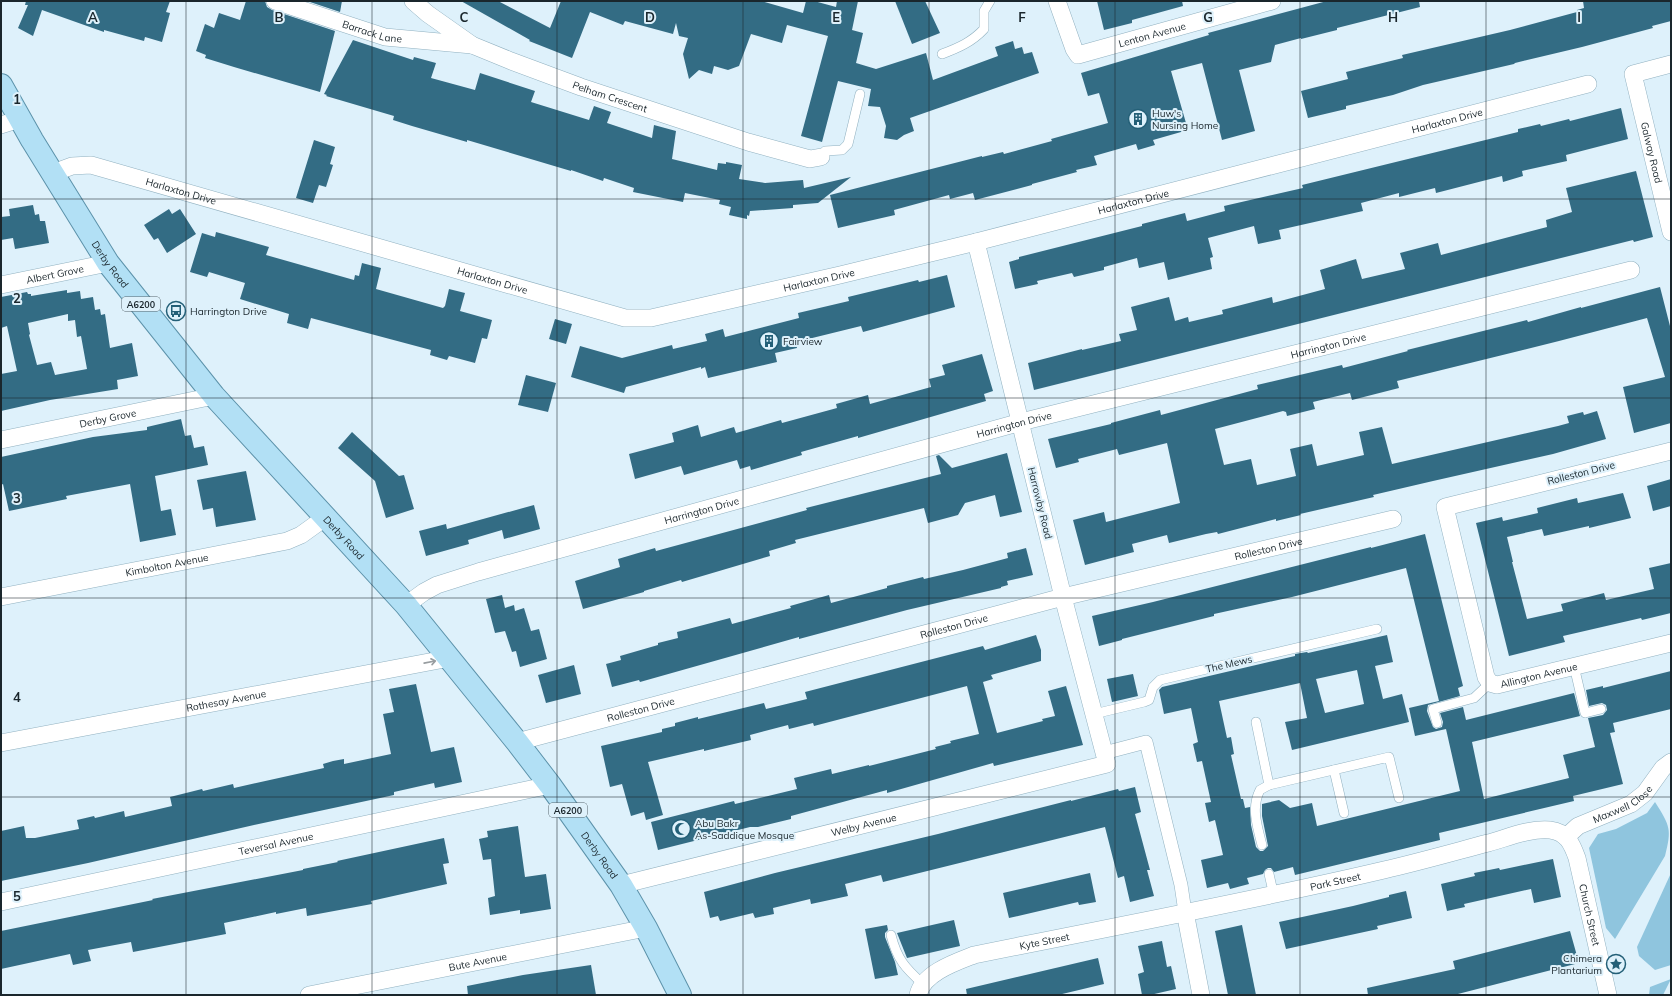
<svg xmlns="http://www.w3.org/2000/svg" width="1672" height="996" font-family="Mulish,sans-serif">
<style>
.green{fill:#8fc5de}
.building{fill:#336c84;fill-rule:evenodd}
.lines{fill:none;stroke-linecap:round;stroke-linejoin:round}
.service-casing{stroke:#91b1c0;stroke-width:10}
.pedestrian-casing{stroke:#91b1c0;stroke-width:14}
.minor-casing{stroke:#91b1c0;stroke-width:18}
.primary-casing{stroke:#5c92aa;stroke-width:24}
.service{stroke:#fff;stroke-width:9}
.pedestrian{stroke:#fff;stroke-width:13}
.minor{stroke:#fff;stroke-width:17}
.primary{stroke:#b2e0f5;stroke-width:22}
.oneway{stroke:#989da0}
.grid{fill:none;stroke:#1a262c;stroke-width:1;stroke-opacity:0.55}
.labels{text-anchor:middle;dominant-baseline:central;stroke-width:4;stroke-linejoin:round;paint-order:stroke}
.shield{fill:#def1fb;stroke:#55636a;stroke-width:1}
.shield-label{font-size:9px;font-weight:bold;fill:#1a262c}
.street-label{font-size:10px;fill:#1a262c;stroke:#def1fb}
.poi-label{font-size:10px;fill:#1a262c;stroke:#def1fb;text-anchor:start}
.grid-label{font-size:13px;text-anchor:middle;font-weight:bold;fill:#1a262c;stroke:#def1fb;stroke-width:4;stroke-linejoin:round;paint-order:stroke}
</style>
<rect width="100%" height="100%" fill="#def1fb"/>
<g class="green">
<path d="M1655,802C1670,826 1672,829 1665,856L1615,939L1606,928L1589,848L1598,834L1616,829L1647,813Z"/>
<path d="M1671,873V965L1655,970L1639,956L1637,947Z"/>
<path d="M1671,979L1663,995H1649L1650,987Z"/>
</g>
<g class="building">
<path d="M26,1H170L166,12L170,13L162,42L145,37L144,41L104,30V32L42,10L33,36L18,28L28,5H25Z"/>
<path d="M246,1H265L267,7L272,10L335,31L320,92L234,67L205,58L206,55L196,51L205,24L214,28L219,13L240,20Z"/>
<path d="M307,1H342L340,12Z"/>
<path d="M461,1H498L550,28L561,1H761L803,13L806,1H814L836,7L837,1H858L852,30L863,33L856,63L876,69L926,53L933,80L998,56L995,47L1013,41L1015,49L1022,47L1024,54L1032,52L1039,73L910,118L914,131L904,135L897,140L884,138L886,126L880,107L868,106L871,89L838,81L822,142L801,136L828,36L787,25L782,43L751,34L739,66L728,70L714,66L712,74L699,70L689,79L683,54L688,38L679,36L676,23L673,34L625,21L623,25L590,12L572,58L529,41L530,40Z"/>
<path d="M895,1H925L940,33L912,44Z"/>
<path d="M1097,1H1182L1183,6L1132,20V23L1104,30Z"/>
<path d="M1327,1H1419L1420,7L1337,28V30L1301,39V38L1275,45L1271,62L1239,70L1255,131L1222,140L1202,63L1171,71L1188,130L1153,140L1155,145L1138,150L1136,144L1094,156L1097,165L1076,170L1077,172L1032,184V185L975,200L973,193L950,199L949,195L894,210L895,215L838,228L830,195L982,156V157L1003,152L1004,154L1052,141L1051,139L1108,123L1099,93L1088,96L1081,73L1209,35L1208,33Z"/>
<path d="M1583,1H1671V21L1652,26L1653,28L1582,47L1515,63L1514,64L1423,85L1393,95L1346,106V109L1308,118L1301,91L1348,79L1346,72L1403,58L1402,55L1510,30L1577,12V10L1584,8Z"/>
<path d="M353,40L413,60L414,57L436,63L431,78L475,90L480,73L535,91L531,102L589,120L594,106L611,112L607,123L652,138L654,125L676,131L672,159L717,170L718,163L726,164V162L742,165L739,179L765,183L803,180L804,188L851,177L818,203L793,205V208L750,211L749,216L747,215V219L729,215L731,207L719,204L720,200L685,193L683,202L633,192L634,188L604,178L603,181L571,170V171L467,140V142L412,126L393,120L394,116L326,96L327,95L324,94Z"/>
<path d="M1621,108L1628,139L1566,155L1567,161L1522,171L1523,176L1503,182L1502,176L1436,193L1435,188L1399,197V193L1361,203L1363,211L1279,230L1281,239L1258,244L1254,226L1208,238L1213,257L1210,258L1212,269L1168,280L1164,262L1139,268L1137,258L1104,267V270L1074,277L1072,273L1037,281L1038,284L1015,289L1009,262L1019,259V257L1142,226V224L1185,213L1187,221L1225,211L1224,206L1303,188L1302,185L1461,146L1518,132V129L1540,124L1541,126L1569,119L1570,121Z"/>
<path d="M314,140L335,147L330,164L333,165L326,187L319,185L313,203L296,198Z"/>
<path d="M1636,171L1653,237L1634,242L1633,240L1034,390L1028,363L1082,349V350L1121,341L1119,334L1137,330L1131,307L1169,297L1175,321L1188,317L1189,322L1223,314L1222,310L1272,297L1273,303L1325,289L1320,270L1356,259L1362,279L1405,269L1400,253L1438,243L1441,255L1547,227L1546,220L1572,212L1566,188Z"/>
<path d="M33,205L35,215L39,214L40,221H45L49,243L15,249L13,238L1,240V217L10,216L9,209Z"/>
<path d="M169,209L172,214L180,209L196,234L167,253L158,238L154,240L144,225Z"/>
<path d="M216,232L269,247L266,255L354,280L355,275L359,276L362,263L381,268L376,289L443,308L445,306L449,289L465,293L460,311L492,320L487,339L482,338L475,363L449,356L447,360L430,355L431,350L311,318L308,329L287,323L289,314L240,299L245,283L209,272L207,277L190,272L202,233L215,237Z"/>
<path d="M947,275L955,307L863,332L861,326L796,342L797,348L775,353L777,362L708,378L705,367L701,369V367L626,387L624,393L571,377L580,346L622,358L672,345L673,349L707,341L705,334L723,329L725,337L799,318L798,313L849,301L848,297L918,280L919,282Z"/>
<path d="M1660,287L1671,330V423L1634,433L1623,387L1665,377L1647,318L1559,341L1397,381L1399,388L1352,400L1350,393L1313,402L1315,409L1287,416L1286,412L1283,411L1215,429L1224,465L1251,459L1257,485L1296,476L1290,449L1312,444L1317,466L1364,455L1359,432L1382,427L1392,464L1558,426L1569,423L1567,416L1583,412L1584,415L1597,411L1606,439L1553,454L1433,481L1373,495L1374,497L1300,514L1301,515L1276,521V519L1218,534L1217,532L1206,534L1169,543L1167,535L1132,544L1134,552L1085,565L1073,520L1104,512L1106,522L1180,503L1167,443L1119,455L1117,449L1078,459L1079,462L1056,468L1048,439L1111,424V423L1160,410L1161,415L1258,389L1257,385L1342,365L1343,368L1408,351L1407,350L1527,320L1528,322L1581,307V308Z"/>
<path d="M67,290V293L80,291L81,299L93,297L95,310L100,309L101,315L105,314L110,348L132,343L138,376L117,380L118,389L50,400L1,411V374L17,371L7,326L1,328V297L27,292L28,294H31V296ZM68,314V321L75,320L77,337L81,336L87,369L55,375L51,362L37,365L29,335L30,334L28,323Z"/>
<path d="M555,319L572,324L566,344L549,339Z"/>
<path d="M982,354L993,391L984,394L986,401L858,438V436L801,452L802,455L751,470L750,466L740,469L737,460L684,475L681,466L635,479L629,454L674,442L672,433L698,425L701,437L734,427L736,433L781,420L782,423L837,408L836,404L868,395L870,404L931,387L929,379L945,375L942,365Z"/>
<path d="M526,375L556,383L548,412L518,405Z"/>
<path d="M181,419L185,436L191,435L194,448L204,446L208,465L155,476L161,511L171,509L176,535L140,542L130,484L66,496L67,499L9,511L3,484L1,485V457L93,437L147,430V427Z"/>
<path d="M352,432L399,476L404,475L414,509L386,518L375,481L338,448Z"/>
<path d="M1007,453L1022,512L1000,517L995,495L965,503L958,515L928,523L924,508L795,540L796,543L769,551L770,556L682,582L681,580L644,591V592L583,609L575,581L620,567L618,559L655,548L656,551L807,510L806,508L941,474L936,456L939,455L952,468Z"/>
<path d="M246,471L256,520L216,527L213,508L203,510L197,480Z"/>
<path d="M1671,479V506L1653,511L1647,486Z"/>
<path d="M1623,493L1631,518L1589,528V526L1544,536L1542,529L1507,537L1513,562H1512L1527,619L1563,611L1561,604L1604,593L1606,600L1654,589L1649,568L1671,563V613L1642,620L1641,618L1563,636L1565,642L1509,656L1476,523L1502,517L1503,521L1538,513L1537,508L1577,498L1578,503Z"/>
<path d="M534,505L540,529L504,539L502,530L468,540L469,544L426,556L419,531L446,524L447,529Z"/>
<path d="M1425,534L1463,686L1458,688L1460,696L1428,705L1427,711L1433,727L1436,729L1442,727L1443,722L1440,713L1463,707L1466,720L1574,693L1580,716L1472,742L1484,799L1569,778L1563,755L1595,747L1588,718L1603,715L1607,710L1606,705L1602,703L1589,706L1586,690L1603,686V688L1671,671V709L1613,723L1615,732L1610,733L1623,784L1573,796L1574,801L1439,833L1440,840L1295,875L1293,867L1274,872L1271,868H1268L1265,870L1263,874L1247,878L1249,884L1230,889L1228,883L1207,888L1201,860L1223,855L1215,820L1209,822L1205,803L1211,802L1202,761L1197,762L1193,744L1198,742L1191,708L1164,714L1159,690L1162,687L1295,656V654L1307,652L1308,653L1387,635L1393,662L1375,666L1383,699L1402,694L1409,722L1292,750L1285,722L1307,718L1300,683L1219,701L1227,738L1231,737L1234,754L1231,755L1241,799H1243L1245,808L1250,807L1251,825L1256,847L1260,851H1263L1268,846L1262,816V804L1279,800L1290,808L1312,803L1317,826L1460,791L1446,729L1415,736L1409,708L1439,701L1406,568L1292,597L1214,614V616L1122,639V640L1099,646L1092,616L1153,602L1371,547V548ZM1357,670L1364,704L1325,713L1316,679Z"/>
<path d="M1026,548L1033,575L1007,581L1008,585L1001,587V588L907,610L799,639V637L640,682L639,680L612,687L606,664L621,660L620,656L658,645V643L678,638L677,632L730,618L732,624L791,608L790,606L829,595L831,603L887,588V586L923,577L924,579L963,570L1008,558L1007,553Z"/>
<path d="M502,595L505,608L514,605L515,611L524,608L531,631L539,629L547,659L520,667L516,651L512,652L505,631L495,633L486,599Z"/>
<path d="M1036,635L1041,650V661L991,675L993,679L983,682L997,733L1043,721L1042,719L1055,716L1048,691L1066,686L1083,745L994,766L993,763L887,793V790L791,816V819L758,827H750L658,850L651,822L734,801L735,804L797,789L794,778L831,769L832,774L869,765V766L936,749L935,747L951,743L950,741L979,734L967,686L814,726L813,723L789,729L788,725L750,735L751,740L704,751V749L648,762L663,815L646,820L644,812L631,816L622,784L610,787L601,746L662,732V729L675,726V723L698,717V719L764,703L766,709L807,699L805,692L983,646L985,650Z"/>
<path d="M574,665L581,694L546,703L538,675Z"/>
<path d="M1133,674L1138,696L1112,702L1107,679Z"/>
<path d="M416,684L431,752L454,747L462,782L435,788L434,783L394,792V795L254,825L88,863L1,881V831L24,826L26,838H35L79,829L77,820L94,816L95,818L124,811L125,817L172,806L170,797L202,789L203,791L233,784L234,788L324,768L323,764L333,761L344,759V764L391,754L383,714L394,712L389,689Z"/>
<path d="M1135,787L1141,812L1135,814L1150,870H1147L1154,896L1130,902L1124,876L1118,878L1105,827L883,882L881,875L845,884L848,896L811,904L810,899L773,908L774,914L755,918L753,913L720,921L718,916L710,918L704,892L775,873L938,834L1071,800V801L1118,789L1119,791Z"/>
<path d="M518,826L525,877L546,874L551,909L520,914V910L490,915L488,898L495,896L491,859L483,860L479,839L488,837L487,831Z"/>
<path d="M444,838L449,863L443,864L447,884L371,901L372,904L307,916L306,908L276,914V912L224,923L226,934L133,952L131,942L88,950L91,961L73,965L70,954L1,969V931L153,900L152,899L303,870V869L338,862L337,861Z"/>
<path d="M1553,859L1561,897L1534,903L1531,889L1464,904L1465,907L1447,911L1441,884L1475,876L1474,873L1499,868L1500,870Z"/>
<path d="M1090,873L1096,902L1079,905L1078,902L1009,918L1003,893Z"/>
<path d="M1406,891L1412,918L1377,926L1378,929L1286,949L1279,922L1353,906L1389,897V895Z"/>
<path d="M954,920L960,946L907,958L897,933Z"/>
<path d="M887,925L888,930L885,933V937L895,962L898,975L875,979L865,929Z"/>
<path d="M1242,925L1256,995H1228L1215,931Z"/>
<path d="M1570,931L1579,963L1454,995H1368L1367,988L1455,969L1453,961Z"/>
<path d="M1162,941L1167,967L1171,966L1176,989L1150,995H1142L1138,974L1144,972L1138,946Z"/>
<path d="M1098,958L1104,984L1058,995H967L966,989Z"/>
<path d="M591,965L596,995H468L467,986L523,975Z"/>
</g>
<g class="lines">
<g class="service-casing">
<g id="service">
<path d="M942,54C958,48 972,42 984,29V11L990,1"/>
<path d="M821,157L825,151L842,150L848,144L860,94"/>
<path d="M1574,666L1585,713L1601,709"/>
<path d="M1094,714L1144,702L1149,700L1153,687L1160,680L1377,629"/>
<path d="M1256,722L1269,785"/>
<path d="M1437,723L1433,709L1474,698L1490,683"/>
<path d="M1334,770L1344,813"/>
<path d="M1262,845C1257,826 1251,807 1260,790L1269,785L1389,757L1399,798"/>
<path d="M1269,874L1274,896"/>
<path d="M891,935C897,959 905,968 923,984"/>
</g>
</g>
<g class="pedestrian-casing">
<path id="pedestrian" d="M1104,753L1146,742L1181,885L1185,912"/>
</g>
<g class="minor-casing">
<g id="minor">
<path id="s1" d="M275,1L385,37L472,45"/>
<path id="s2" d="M413,1L428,14L472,45L511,61L581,87L748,142L810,159L821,157"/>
<path id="s3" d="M1057,1L1074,49L1078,55L1272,1"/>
<path id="s4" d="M1671,64L1633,74L1671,232"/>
<path d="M1,125L20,119"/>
<path id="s5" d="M53,173L72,166L91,165L625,318H651L840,275L976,242L1588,84"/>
<path id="s6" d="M1,285L108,263"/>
<path id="s7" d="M1,440L214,396"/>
<path id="s8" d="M1671,451L1445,507L1486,677L1490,683L1497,685L1671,643"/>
<path id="s9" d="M1,597L287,541L301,535L326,517"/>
<path id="s10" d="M406,605L424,592L437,585L478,572L1021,422L1631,270"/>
<path id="s11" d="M517,742L1063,597L1393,519"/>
<path id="s12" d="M1,743L450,658"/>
<path id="s13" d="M1566,837L1578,826L1631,804L1645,793L1663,768L1671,762"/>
<path id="s14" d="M621,885L1107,764L1063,597L976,242"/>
<path id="s15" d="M1,902L550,785"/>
<path d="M1185,912L1201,995"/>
<path id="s16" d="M309,995L646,928"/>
<path id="s17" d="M918,995C923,973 956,962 974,955C1111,927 1248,902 1384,870C1419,862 1454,852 1488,843C1507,838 1530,828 1550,830C1567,832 1572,844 1577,858L1608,995"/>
</g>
</g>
<g class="primary-casing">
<g id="primary">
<path id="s18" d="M1,85L32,140L108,263L214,396L406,605L517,742L550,785L621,885L646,928L680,995"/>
</g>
</g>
<use href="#service" class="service"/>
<use href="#pedestrian" class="pedestrian"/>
<use href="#minor" class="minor"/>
<use href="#primary" class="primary"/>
</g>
<defs><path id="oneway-shaft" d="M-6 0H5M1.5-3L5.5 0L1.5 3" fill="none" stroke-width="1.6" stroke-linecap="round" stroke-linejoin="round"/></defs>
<use class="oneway" href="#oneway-shaft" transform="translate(430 662) rotate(-11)"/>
<path class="grid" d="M186,1V995M372,1V995M557,1V995M743,1V995M929,1V995M1115,1V995M1300,1V995M1486,1V995M1,199H1671M1,398H1671M1,598H1671M1,797H1671"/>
<defs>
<g id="building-ring" transform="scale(1)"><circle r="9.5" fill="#def1fb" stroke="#235f77" stroke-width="1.5"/><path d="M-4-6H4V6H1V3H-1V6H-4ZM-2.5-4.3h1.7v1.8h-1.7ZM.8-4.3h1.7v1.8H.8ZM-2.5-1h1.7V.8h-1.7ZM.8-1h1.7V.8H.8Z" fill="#235f77"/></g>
<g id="bus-ring" transform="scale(1)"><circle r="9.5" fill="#def1fb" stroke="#235f77" stroke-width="1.5"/><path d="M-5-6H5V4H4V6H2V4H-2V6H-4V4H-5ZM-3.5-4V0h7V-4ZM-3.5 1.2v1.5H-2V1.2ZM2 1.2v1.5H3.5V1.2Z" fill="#235f77"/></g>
<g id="mosque-ring" transform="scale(1)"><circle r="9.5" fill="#def1fb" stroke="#235f77" stroke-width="1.5"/><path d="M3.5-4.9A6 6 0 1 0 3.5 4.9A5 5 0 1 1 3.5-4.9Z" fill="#235f77"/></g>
<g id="sight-ring" transform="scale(1)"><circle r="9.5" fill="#def1fb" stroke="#235f77" stroke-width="1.5"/><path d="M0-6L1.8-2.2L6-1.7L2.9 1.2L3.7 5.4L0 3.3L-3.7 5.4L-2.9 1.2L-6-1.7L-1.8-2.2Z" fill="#235f77"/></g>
</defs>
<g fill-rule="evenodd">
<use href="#building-ring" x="1138" y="119"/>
<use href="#bus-ring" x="176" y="311"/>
<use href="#building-ring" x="769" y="341"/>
<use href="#mosque-ring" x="681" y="829"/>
<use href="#sight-ring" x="1616" y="964"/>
</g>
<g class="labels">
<g class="shield">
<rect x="122" y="297" width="38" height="14" rx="3"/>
<rect x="549" y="803" width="38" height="14" rx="3"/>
</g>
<g class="shield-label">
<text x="141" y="304">A6200</text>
<text x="568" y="810">A6200</text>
</g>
<g class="street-label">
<text stroke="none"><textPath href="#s1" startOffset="102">Barrack Lane</textPath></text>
<text stroke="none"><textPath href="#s3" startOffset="135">Lenton Avenue</textPath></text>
<text stroke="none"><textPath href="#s2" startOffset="221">Pelham Crescent</textPath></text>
<text stroke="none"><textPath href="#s5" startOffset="1441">Harlaxton Drive</textPath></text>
<text stroke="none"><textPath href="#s4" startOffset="120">Galway Road</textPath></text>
<text stroke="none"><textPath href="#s5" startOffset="133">Harlaxton Drive</textPath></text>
<text stroke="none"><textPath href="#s5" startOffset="1117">Harlaxton Drive</textPath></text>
<text stroke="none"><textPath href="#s18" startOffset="210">Derby Road</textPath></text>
<text stroke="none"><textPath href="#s6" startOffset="55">Albert Grove</textPath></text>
<text stroke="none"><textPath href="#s5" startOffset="457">Harlaxton Drive</textPath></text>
<text stroke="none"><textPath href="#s5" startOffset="793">Harlaxton Drive</textPath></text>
<text stroke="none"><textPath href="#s10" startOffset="960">Harrington Drive</textPath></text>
<text stroke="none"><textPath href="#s7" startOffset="109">Derby Grove</textPath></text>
<text stroke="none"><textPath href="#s10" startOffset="636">Harrington Drive</textPath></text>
<text transform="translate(1581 473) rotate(-14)">Rolleston Drive</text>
<text transform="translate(1040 503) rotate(76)">Harrowby Road</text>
<text stroke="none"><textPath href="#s10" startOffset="312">Harrington Drive</textPath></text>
<text stroke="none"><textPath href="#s18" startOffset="570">Derby Road</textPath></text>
<text stroke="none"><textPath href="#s11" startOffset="776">Rolleston Drive</textPath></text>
<text stroke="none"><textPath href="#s9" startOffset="169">Kimbolton Avenue</textPath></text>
<text stroke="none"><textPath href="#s11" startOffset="452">Rolleston Drive</textPath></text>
<text transform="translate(1229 664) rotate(-13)">The Mews</text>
<text stroke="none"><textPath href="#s8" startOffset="465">Allington Avenue</textPath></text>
<text stroke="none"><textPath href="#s12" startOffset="229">Rothesay Avenue</textPath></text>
<text stroke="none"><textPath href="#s11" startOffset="128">Rolleston Drive</textPath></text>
<text stroke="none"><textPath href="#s13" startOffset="66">Maxwell Close</textPath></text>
<text stroke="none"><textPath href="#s14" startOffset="250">Welby Avenue</textPath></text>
<text stroke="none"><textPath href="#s15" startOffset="281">Teversal Avenue</textPath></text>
<text stroke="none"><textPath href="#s18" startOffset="978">Derby Road</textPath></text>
<text stroke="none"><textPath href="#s17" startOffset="440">Park Street</textPath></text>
<text stroke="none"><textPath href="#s17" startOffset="761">Church Street</textPath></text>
<text stroke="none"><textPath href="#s17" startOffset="143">Kyte Street</textPath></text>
<text stroke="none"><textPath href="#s16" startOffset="172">Bute Avenue</textPath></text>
</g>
<g class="poi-label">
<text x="1152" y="113">Huw's<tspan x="1152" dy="12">Nursing Home</tspan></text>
<text x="190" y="311">Harrington Drive</text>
<text x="783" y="341">Fairview</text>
<text x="695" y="823">Abu Bakr<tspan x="695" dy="12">As-Saddique Mosque</tspan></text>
<text x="1602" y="958" text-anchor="end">Chimera<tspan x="1602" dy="12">Plantarium</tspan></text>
</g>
</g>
<g class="grid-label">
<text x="93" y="22">A</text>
<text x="279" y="22">B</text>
<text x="464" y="22">C</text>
<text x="650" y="22">D</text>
<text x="836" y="22">E</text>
<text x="1022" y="22">F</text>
<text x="1208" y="22">G</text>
<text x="1393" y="22">H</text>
<text x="1579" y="22">I</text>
<text x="17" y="104">1</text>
<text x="17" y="303">2</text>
<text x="17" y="503">3</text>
<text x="17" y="702">4</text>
<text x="17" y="901">5</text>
</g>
<rect width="1672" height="996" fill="none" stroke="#1a262c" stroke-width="4"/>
</svg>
